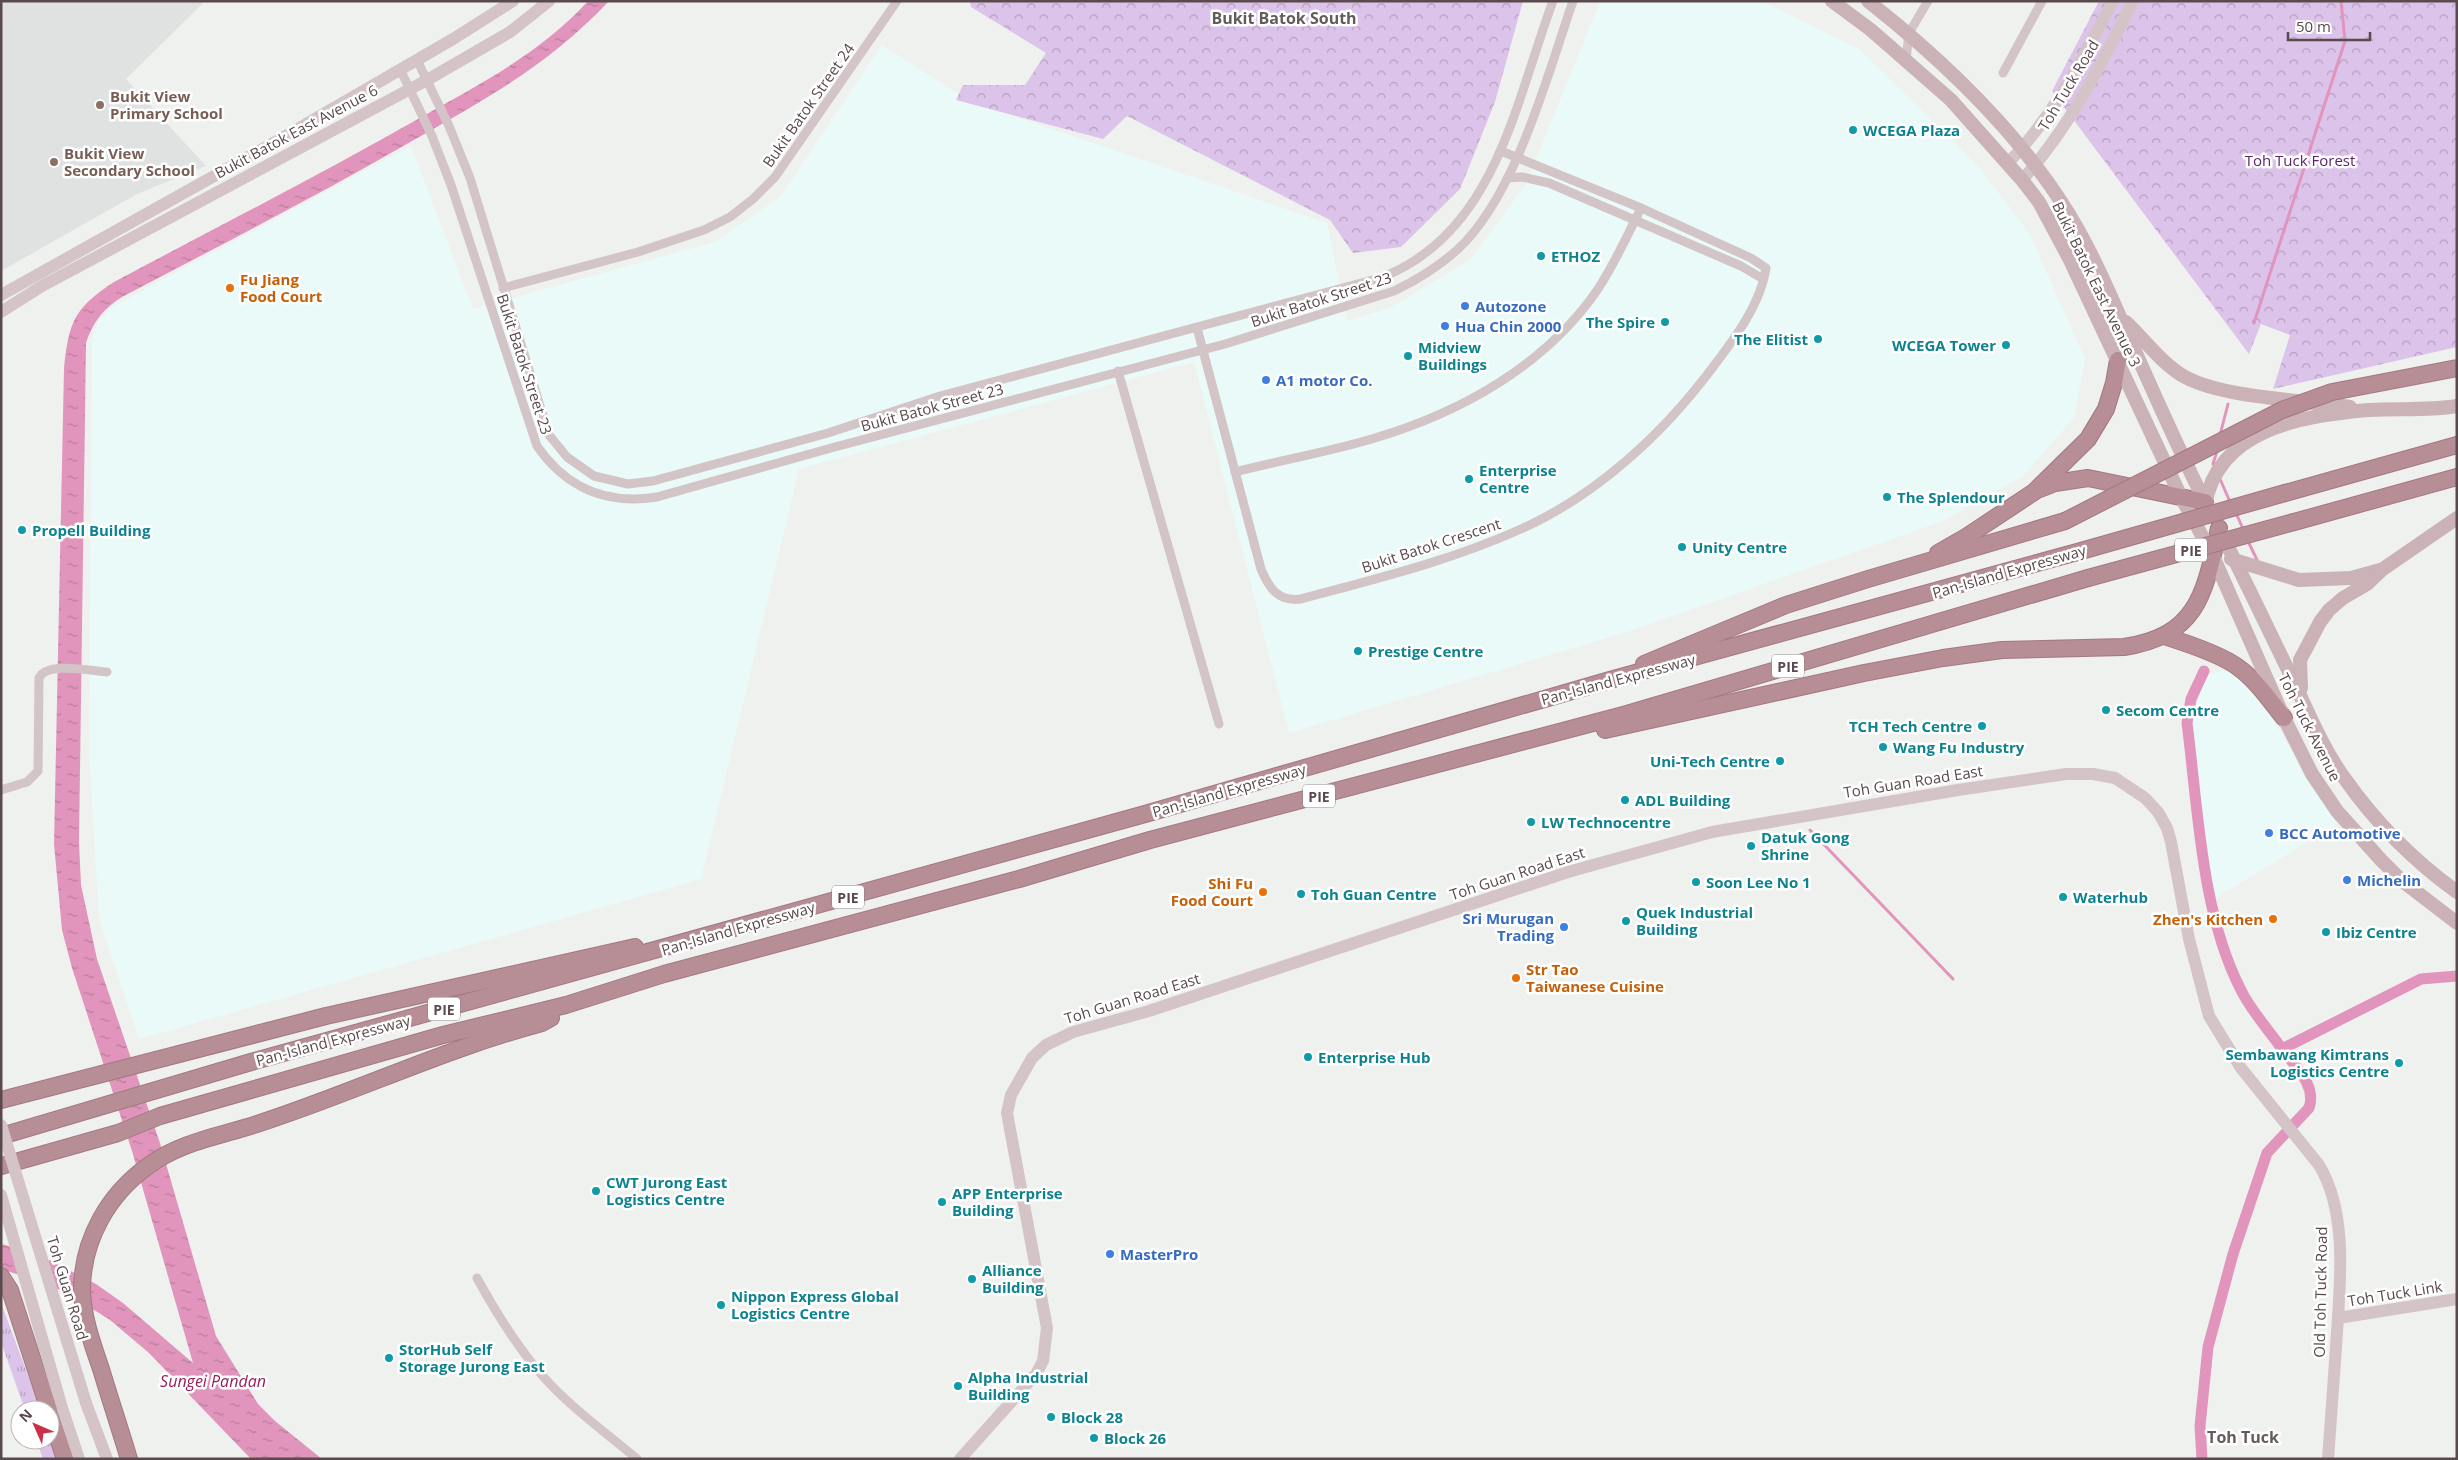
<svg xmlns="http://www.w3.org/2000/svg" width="2458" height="1460" font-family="'Open Sans',sans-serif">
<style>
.commercial{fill:#eafaf9}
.education{fill:#e0e2e1}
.grass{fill:url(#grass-tufts)}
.forest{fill:url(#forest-crowns)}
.water{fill:url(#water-ripples)}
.pier{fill:#eff1ef}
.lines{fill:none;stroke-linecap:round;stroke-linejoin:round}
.stream{stroke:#e195bc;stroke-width:3}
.canal{stroke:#e195bc;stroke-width:11}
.highway-casing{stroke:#a37881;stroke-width:18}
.street{stroke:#d2c4c7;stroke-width:9}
.secondary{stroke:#d5c4c7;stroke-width:12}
.primary{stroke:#cab2b7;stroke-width:14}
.highway{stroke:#b78d96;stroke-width:16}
.highway-bridge-casing{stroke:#a37881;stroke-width:18;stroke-linecap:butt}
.secondary-bridge{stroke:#d5c4c7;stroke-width:12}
.highway-bridge{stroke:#b78d96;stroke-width:16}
.education-dot{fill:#8d6e63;stroke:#fff;stroke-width:2}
.culture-dot{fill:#0f9aa8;stroke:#fff;stroke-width:2}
.food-dot{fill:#e8710a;stroke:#fff;stroke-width:2}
.shop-dot{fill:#3f7fe0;stroke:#fff;stroke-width:2}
.labels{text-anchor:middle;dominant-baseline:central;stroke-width:5;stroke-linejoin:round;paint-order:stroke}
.shield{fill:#fff;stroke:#8c8082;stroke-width:1}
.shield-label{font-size:14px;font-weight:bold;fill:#5a494d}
.street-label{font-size:15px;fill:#5a494d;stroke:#fff}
.education-label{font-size:15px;font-weight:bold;fill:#785e54;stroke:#fff;text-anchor:start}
.culture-label{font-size:15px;font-weight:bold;fill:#0d838f;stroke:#fff;text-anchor:start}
.park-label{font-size:15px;fill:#602372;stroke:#fff}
.food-label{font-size:15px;font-weight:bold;fill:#c56008;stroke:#fff;text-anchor:start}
.shop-label{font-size:15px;font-weight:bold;fill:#366cbe;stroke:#fff;text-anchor:start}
.neighbourhood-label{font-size:16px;font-weight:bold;fill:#635c5d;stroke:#fff}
.water-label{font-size:16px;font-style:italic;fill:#971e5d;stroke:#fff}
</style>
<defs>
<pattern id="grass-tufts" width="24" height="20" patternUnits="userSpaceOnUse" patternTransform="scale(1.25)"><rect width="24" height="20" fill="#dcc3e9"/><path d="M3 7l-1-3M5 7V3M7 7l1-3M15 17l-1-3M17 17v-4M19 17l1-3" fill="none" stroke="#b5a0bf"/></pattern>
<pattern id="forest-crowns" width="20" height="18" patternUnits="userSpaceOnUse" patternTransform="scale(1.25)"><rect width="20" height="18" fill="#dcc3e9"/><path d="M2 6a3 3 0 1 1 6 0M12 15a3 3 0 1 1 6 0" fill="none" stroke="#b5a0bf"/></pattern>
<pattern id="water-ripples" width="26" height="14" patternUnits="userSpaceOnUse" patternTransform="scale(1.25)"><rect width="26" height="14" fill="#e195bc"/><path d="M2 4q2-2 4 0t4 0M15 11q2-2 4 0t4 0" fill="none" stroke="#b97c9b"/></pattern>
</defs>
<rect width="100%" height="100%" fill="#eff1ef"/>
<g class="commercial">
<path d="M1600,1H1761L1859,49L1978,166L2029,233L2085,359L2074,418L2023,476L1943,521L1630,631L1289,733L1194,362L799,469L701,879L139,1039L99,918L89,750L92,339L98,322L112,307L411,146L473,309L715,242L781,196L882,45L969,101L1327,223L1347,321L1390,308L1471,259L1526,184Z"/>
<path d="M2227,670L2256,692L2337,824L2214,899L2191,724L2205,675Z"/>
</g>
<path class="education" d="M1,1H205L126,79L206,166L137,194L1,271Z"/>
<g class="grass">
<path d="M1,1303L41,1410H25L1,1342Z"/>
<path d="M50,1434L59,1459H43L36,1440H50Z"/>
</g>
<g class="forest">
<path d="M970,1H1523L1495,102L1460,189L1401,247L1353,253L1330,220L1127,116L1103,139L956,100L963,85H1025L1046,53L971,7Z"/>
<path d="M2099,1H2457V347L2273,389L2290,335L2261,324L2249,354L2052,91Z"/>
</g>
<path class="water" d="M588,1H609C550,64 486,99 412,141C317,196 219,246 122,297C103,309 93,322 86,343L79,842L81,885L97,959L160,1143L216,1336L258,1404L275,1421L322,1459H251L149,1353L110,1320L69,1294L41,1282L1,1269V1244L35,1253L96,1284L123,1303L193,1363L132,1151L72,968L62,930L54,844L64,368C69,322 74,308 114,282C215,228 318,176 418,119C478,85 541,53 588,1Z"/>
<path class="pier" d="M10,1243L36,1251L57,1292L19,1278Z"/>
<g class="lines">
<g class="stream">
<path d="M2254,323L2345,41L2341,1"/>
<path d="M2220,435L2228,404"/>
<path d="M2213,464L2217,451"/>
<path d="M2220,479L2231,504"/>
<path d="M2235,511L2244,531"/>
<path d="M2247,539L2258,562"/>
<path d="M1810,830L1953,979"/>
</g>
<g class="canal">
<path d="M2204,671L2191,699L2187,723C2198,808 2201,913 2241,990C2251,1011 2269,1030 2282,1049"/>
<path d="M2202,1459L2200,1426L2208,1347L2233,1254L2267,1153L2309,1108C2317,1085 2295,1067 2282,1049L2421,979L2457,976"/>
</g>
<g class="highway-casing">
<g id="highway">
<path d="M2040,489L2055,483L2088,478L2205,502"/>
<path d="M2285,493L2457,445"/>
<path d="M2294,522L2457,477"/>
<path d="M1938,553L1966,537L2034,492L2088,439L2106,409L2114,383L2118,360"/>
<path d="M2164,636C2183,642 2224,656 2239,668C2257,681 2270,701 2284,718"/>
<path d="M1644,664L1786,605L1868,579L2065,521"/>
<path d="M1605,730L1864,673L1943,658L2002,650L2124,647C2199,636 2205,591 2219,528"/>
<path d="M1,1100L326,1016L635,947"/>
<path d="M1,1136L251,1062L1145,814L1610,680L2081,551"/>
<path d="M1,1166L118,1133L160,1116L443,1035L566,1005L664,974L1019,879L1150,840L1627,714L2088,578"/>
<path d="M1,1276L10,1290L49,1410"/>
<path d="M50,1414L65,1459"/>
<path d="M129,1459C120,1429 110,1399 101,1369C92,1343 82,1315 82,1288C83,1238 109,1194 148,1166C180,1142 220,1136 257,1124C353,1093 444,1049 542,1023L551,1018"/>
</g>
</g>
<g class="street">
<path d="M417,60L449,126L470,178L549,435L567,457L594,476L628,484L653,481L828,433L940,396L1380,278C1495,235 1515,103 1553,1"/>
<path d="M1906,60L1909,33L1928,1"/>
<path d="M400,69L432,136L451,185L537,446C566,488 607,505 657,497L831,448L1225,344L1394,291C1417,280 1438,267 1457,250C1516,196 1547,76 1573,1"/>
<path d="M2003,73L2042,1"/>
<path d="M1508,178L1522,177L1549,183L1741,266L1763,279"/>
<path d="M503,288L638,252L704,230L730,217L753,199L775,177L897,1"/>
<path d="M1197,328L1261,569C1269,588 1278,602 1301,599C1375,579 1450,561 1521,529C1597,495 1663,434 1713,367C1734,339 1761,304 1766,268L1751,258L1641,208L1501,151"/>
<path d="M1118,371L1219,724"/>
<path d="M1235,472C1281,460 1329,452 1375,438C1462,412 1546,365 1598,289C1615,263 1627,236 1641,208"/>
<path d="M1,790L27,782L38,771L39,678C47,661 91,671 107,672"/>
<path d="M477,1278C494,1309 513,1340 535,1367C564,1403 603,1430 637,1459"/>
</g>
<g class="secondary">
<path d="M2008,163C2054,116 2082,59 2113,1"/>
<path d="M2022,180C2070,127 2101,65 2133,1"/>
<path d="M1,295L277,141L453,39L513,1"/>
<path d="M1,312L42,286L427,80L510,32L549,1"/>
<path d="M1,1195L62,1408L79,1459"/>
<path d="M2338,1318L2457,1299"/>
<path d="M86,1403L107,1459"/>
<path d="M960,1459L1036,1374L1043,1361L1047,1328L1007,1113L1011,1095L1032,1058L1046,1045L1073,1032L1149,1011L1568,872L1712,832L1958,790L2066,774H2093L2115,778L2145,798L2158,812L2167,828L2171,842L2189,939L2209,1016L2241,1068L2319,1165C2350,1216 2339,1291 2336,1348C2333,1385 2331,1422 2328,1459"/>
</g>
<g class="primary">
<path d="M1832,1L1871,30L1951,100L2022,180L2039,202L2070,260L2181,497L2213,556L2284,718L2312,774L2337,811L2381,860L2401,880L2457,923"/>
<path d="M1868,1C1939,57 2012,126 2062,203C2089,244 2108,290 2128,335C2154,394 2180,453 2209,510"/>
<path d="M2126,322C2145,340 2162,364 2185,377C2224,398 2304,400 2350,407"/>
<path d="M2205,505C2218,428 2305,415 2369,410C2399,408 2427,411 2457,406"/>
<path d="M2220,531C2245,580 2268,629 2292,678C2308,712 2323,749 2345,779C2376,823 2414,861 2457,892"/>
<path d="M2231,559L2299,580L2351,578L2380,570"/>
<path d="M2301,688L2300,660L2320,622L2329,610L2343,598L2367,584L2383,569L2457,518"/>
</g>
<use href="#highway" class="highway"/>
<g class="highway-bridge-casing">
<g id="highway-bridge">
<path d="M2065,521L2282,410L2332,392L2457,368"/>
<path d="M2081,551L2285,493"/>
<path d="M2088,578L2294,522"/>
</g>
</g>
<path class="secondary-bridge" d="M1,1125L86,1403"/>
<use href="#highway-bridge" class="highway-bridge"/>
</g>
<g class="education-dot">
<circle cx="100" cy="105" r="5"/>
<circle cx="54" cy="162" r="5"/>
</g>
<g class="culture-dot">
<circle cx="1853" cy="130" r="5"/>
<circle cx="1541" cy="256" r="5"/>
<circle cx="1665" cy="322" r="5"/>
<circle cx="1818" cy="339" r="5"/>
<circle cx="2006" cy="345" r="5"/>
<circle cx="1408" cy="356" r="5"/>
<circle cx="1469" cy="479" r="5"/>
<circle cx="1887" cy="497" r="5"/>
<circle cx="22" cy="530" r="5"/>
<circle cx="1682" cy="547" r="5"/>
<circle cx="1358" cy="651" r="5"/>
<circle cx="2106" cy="710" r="5"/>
<circle cx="1982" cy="726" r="5"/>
<circle cx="1883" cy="747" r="5"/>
<circle cx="1780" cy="761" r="5"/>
<circle cx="1625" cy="800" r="5"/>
<circle cx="1531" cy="822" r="5"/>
<circle cx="1751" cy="846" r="5"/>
<circle cx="1696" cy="882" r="5"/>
<circle cx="1301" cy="894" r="5"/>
<circle cx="2063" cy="897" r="5"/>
<circle cx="1626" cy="921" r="5"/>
<circle cx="2326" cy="932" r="5"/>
<circle cx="1308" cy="1057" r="5"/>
<circle cx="2399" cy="1063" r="5"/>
<circle cx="596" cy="1191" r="5"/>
<circle cx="942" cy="1202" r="5"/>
<circle cx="972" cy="1279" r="5"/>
<circle cx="721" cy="1305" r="5"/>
<circle cx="389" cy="1358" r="5"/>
<circle cx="958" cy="1386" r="5"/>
<circle cx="1051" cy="1417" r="5"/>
<circle cx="1094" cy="1438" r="5"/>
</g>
<g class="food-dot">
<circle cx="230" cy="288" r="5"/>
<circle cx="1263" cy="892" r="5"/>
<circle cx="2273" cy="919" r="5"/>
<circle cx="1516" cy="978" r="5"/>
</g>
<g class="shop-dot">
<circle cx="1465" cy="306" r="5"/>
<circle cx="1445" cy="326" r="5"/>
<circle cx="1266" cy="380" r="5"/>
<circle cx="2269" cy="833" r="5"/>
<circle cx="2347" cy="880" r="5"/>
<circle cx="1564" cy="927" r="5"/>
<circle cx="1110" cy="1254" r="5"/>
</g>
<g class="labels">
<g class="shield">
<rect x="2175" y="538.5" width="32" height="23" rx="4"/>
<rect x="1772" y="654.5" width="32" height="23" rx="4"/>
<rect x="1303" y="784.5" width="32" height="23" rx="4"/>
<rect x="832" y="885.5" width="32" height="23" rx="4"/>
<rect x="428" y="997.5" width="32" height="23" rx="4"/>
</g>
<g class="shield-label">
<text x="2191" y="550">PIE</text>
<text x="1788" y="666">PIE</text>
<text x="1319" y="796">PIE</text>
<text x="848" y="897">PIE</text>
<text x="444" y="1009">PIE</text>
</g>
<g class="street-label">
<text transform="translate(2068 85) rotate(-59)">Toh Tuck Road</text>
<text transform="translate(808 105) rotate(-55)">Bukit Batok Street 24</text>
<text transform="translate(296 131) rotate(-28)">Bukit Batok East Avenue 6</text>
<text transform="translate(2097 284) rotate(64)">Bukit Batok East Avenue 3</text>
<text transform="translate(1321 299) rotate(-18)">Bukit Batok Street 23</text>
<text transform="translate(525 364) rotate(72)">Bukit Batok Street 23</text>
<text transform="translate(932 407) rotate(-15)">Bukit Batok Street 23</text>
<text transform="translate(1431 545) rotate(-18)">Bukit Batok Crescent</text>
<text transform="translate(2009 571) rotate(-16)">Pan-Island Expressway</text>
<text transform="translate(1618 679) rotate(-15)">Pan-Island Expressway</text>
<text transform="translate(2310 727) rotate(63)">Toh Tuck Avenue</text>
<text transform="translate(1913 781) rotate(-9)">Toh Guan Road East</text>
<text transform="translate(1229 790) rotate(-16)">Pan-Island Expressway</text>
<text transform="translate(1517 873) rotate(-18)">Toh Guan Road East</text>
<text transform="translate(738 928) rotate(-16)">Pan-Island Expressway</text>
<text transform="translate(1132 998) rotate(-17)">Toh Guan Road East</text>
<text transform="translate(333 1040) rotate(-15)">Pan-Island Expressway</text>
<text transform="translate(68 1288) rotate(73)">Toh Guan Road</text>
<text transform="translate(2320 1292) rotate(-89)">Old Toh Tuck Road</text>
<text transform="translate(2395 1293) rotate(-9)">Toh Tuck Link</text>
</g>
<g class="education-label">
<text x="110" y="96">Bukit View<tspan x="110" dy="17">Primary School</tspan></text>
<text x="64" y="153">Bukit View<tspan x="64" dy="17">Secondary School</tspan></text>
</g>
<g class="culture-label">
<text x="1863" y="130">WCEGA Plaza</text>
<text x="1551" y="256">ETHOZ</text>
<text x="1655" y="322" text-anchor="end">The Spire</text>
<text x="1808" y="339" text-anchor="end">The Elitist</text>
<text x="1996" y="345" text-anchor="end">WCEGA Tower</text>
<text x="1418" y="347">Midview<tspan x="1418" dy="17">Buildings</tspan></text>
<text x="1479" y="470">Enterprise<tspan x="1479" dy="17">Centre</tspan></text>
<text x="1897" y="497">The Splendour</text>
<text x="32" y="530">Propell Building</text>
<text x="1692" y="547">Unity Centre</text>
<text x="1368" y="651">Prestige Centre</text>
<text x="2116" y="710">Secom Centre</text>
<text x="1972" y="726" text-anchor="end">TCH Tech Centre</text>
<text x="1893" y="747">Wang Fu Industry</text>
<text x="1770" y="761" text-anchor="end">Uni-Tech Centre</text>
<text x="1635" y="800">ADL Building</text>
<text x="1541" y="822">LW Technocentre</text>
<text x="1761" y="837">Datuk Gong<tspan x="1761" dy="17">Shrine</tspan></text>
<text x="1706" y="882">Soon Lee No 1</text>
<text x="1311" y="894">Toh Guan Centre</text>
<text x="2073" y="897">Waterhub</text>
<text x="1636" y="912">Quek Industrial<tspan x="1636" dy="17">Building</tspan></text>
<text x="2336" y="932">Ibiz Centre</text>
<text x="2389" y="1054" text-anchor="end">Sembawang Kimtrans<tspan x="2389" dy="17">Logistics Centre</tspan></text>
<text x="1318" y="1057">Enterprise Hub</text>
<text x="606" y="1182">CWT Jurong East<tspan x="606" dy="17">Logistics Centre</tspan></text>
<text x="952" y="1193">APP Enterprise<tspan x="952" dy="17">Building</tspan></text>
<text x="982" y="1270">Alliance<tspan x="982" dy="17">Building</tspan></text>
<text x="731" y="1296">Nippon Express Global<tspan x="731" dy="17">Logistics Centre</tspan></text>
<text x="399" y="1349">StorHub Self<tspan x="399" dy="17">Storage Jurong East</tspan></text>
<text x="968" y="1377">Alpha Industrial<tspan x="968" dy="17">Building</tspan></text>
<text x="1061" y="1417">Block 28</text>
<text x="1104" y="1438">Block 26</text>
</g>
<g class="park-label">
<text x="2300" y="160">Toh Tuck Forest</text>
</g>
<g class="food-label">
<text x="240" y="279">Fu Jiang<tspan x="240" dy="17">Food Court</tspan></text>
<text x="1253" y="883" text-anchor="end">Shi Fu<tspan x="1253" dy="17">Food Court</tspan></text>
<text x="2263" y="919" text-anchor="end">Zhen's Kitchen</text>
<text x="1526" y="969">Str Tao<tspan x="1526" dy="17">Taiwanese Cuisine</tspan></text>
</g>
<g class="shop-label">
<text x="1475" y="306">Autozone</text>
<text x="1455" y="326">Hua Chin 2000</text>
<text x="1276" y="380">A1 motor Co.</text>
<text x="2279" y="833">BCC Automotive</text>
<text x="2357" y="880">Michelin</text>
<text x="1554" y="918" text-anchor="end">Sri Murugan<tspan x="1554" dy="17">Trading</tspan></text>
<text x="1120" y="1254">MasterPro</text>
</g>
<g class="neighbourhood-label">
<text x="1284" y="18">Bukit Batok South</text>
<text x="2243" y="1437">Toh Tuck</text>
</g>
<g class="water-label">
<text x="213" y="1381">Sungei Pandan</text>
</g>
</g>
<rect width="2458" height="1460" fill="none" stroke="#5a494d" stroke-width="5"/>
<g transform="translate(35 1425) rotate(315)"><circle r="24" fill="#ffffff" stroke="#bdb6b8"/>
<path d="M0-4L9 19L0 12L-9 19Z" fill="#ca3049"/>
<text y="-8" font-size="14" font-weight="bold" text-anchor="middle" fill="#5a494d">N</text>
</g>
<path d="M2288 32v8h82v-8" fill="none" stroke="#5a494d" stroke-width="2.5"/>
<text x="2296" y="32" font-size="15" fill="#5a494d" stroke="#ffffff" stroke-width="4" paint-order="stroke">50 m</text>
</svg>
